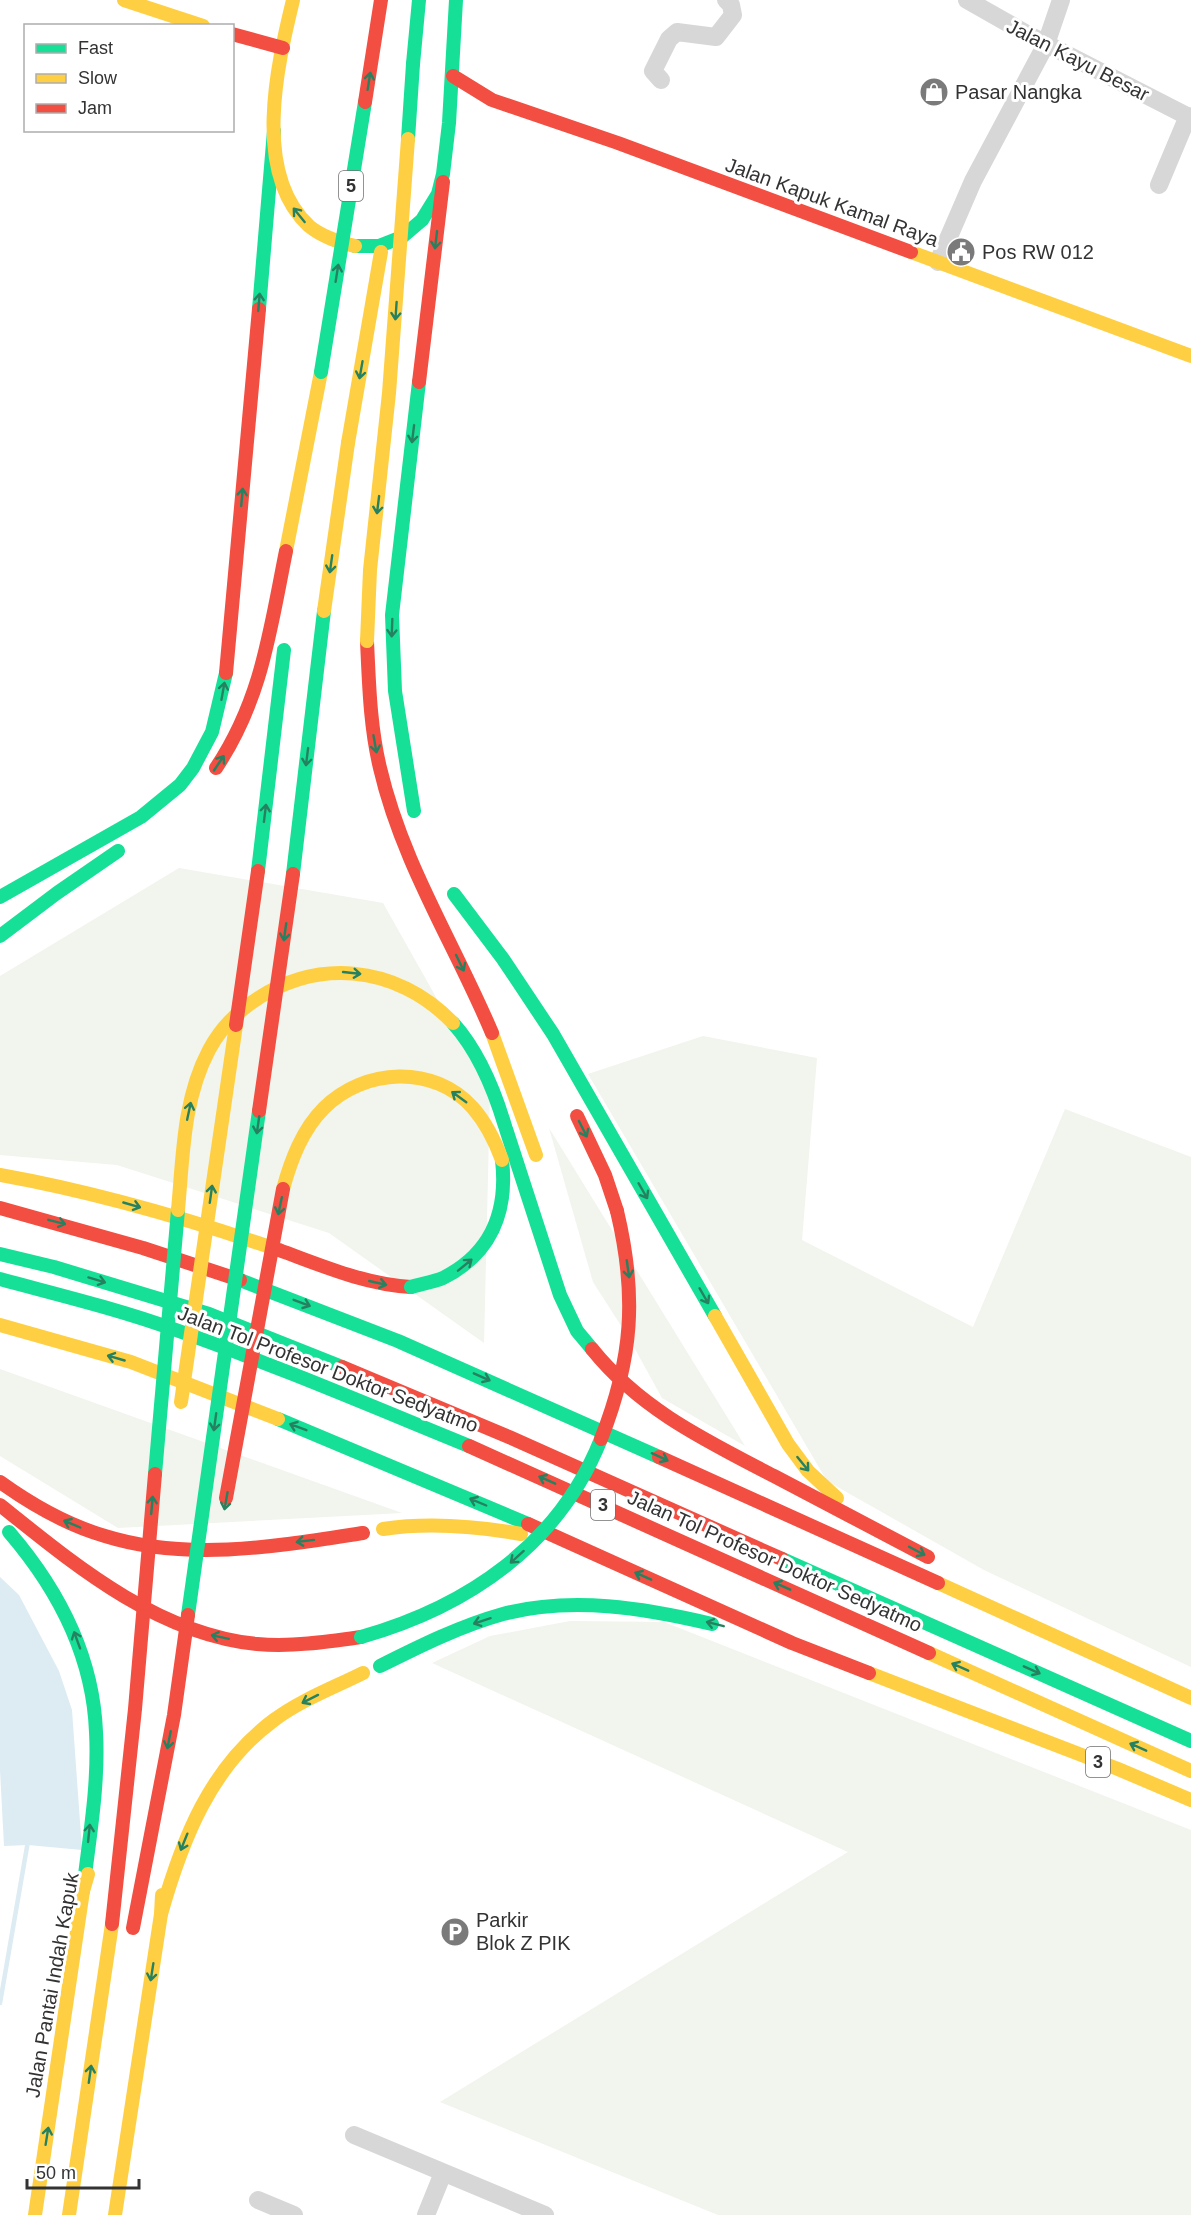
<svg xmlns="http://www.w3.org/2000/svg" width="1191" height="2215" font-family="Helvetica,sans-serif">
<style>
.green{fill:#f1f5ed}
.water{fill:#ddebf3}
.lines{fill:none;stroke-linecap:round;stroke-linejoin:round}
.stream{stroke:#ddebf3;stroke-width:4.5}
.street{stroke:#d7d7d7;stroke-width:18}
.fast{stroke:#16e098;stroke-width:14}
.slow{stroke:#ffcf43;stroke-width:14}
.jam{stroke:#f24e42;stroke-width:14}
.fast-bridge{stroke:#16e098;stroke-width:14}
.slow-bridge{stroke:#ffcf43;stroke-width:14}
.jam-bridge{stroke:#f24e42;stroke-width:14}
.oneway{stroke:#268160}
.labels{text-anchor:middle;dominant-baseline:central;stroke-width:6;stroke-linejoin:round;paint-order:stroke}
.shield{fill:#fff;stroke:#707070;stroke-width:1.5}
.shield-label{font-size:18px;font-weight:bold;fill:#333}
.street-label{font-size:20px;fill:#333;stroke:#fff}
.poi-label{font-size:20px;fill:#333;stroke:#fff;text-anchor:start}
</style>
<rect width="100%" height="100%" fill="#fff"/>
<g class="green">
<path d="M179,868L383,903L490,1093L484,1343L329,1233L117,1165L0,1155V976Z"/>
<path d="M703,1036L817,1058L802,1240L973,1327L1065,1109L1191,1157V1667L984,1570L827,1481L588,1074Z"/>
<path d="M549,1128L745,1446L662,1398L629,1338L593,1282Z"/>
<path d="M0,1369L402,1513L118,1528L0,1456Z"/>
<path d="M570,1621L664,1622L1191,1830V2215H718L440,2102L848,1852L432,1663L490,1636Z"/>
</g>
<path class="water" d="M0,1577L19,1595L59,1671L72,1710L82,1850L28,1845L4,1846L0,1770Z"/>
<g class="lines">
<path class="stream" d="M0,2003L28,1841"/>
<g class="street">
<path d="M967,0L1027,34L1191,118"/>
<path d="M661,80L653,71L669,39L677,32L716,37L733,15L731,5L726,0"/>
<path d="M1159,185L1188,116"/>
<path d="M938,262L973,181L1046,44L1061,0"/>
<path d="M354,2135L545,2215"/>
<path d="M258,2200L294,2215"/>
<path d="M426,2215L443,2173"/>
</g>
<g class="fast">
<path d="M413,64L419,0"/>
<path d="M355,246H379L402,237L422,220L438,194L443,174L449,123L456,0"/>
<path d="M259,309L274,131"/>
<path d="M414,811L395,691L392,615L419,382"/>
<path d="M258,871L284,650"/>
<path d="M293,874L324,611"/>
<path d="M454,894L503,959L553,1034L715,1316"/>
<path d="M0,897L141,817L180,785L193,768L212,732L226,673"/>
<path d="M0,936L57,893L118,851"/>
<path d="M506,1129L560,1295L577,1331L592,1349"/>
<path d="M0,1254L54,1267L209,1314L342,1367"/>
<path d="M0,1279C59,1295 118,1309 176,1330C275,1365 371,1406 469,1446"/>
<path d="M240,1280L398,1341L659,1457"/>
<path d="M278,1419L528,1524"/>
<path d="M9,1532C58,1589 93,1655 96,1732C99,1785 89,1839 83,1891"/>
<path d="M782,1559L1191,1741"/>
<path d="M380,1666C420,1646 460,1626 503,1614C572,1596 644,1608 712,1624"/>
</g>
<g class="slow">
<path d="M124,0L203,26"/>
<path d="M293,0C277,66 252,173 309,226C322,237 339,242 355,246"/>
<path d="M911,252L1191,356"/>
<path d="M286,551L321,372"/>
<path d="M324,611L348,443"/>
<path d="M492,1033L536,1155"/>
<path d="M0,1175C95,1192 188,1219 279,1250"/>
<path d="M715,1316L788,1444L808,1471L837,1498"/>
<path d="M0,1325L131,1362L278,1419"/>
<path d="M383,1529C430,1522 475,1526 521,1534"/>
<path d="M938,1583L1191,1698"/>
<path d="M929,1653L1191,1771"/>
<path d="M869,1673L1118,1769L1191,1800"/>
<path d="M161,1914C182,1840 210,1767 274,1720C301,1700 333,1688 363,1673"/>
<path d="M35,2215L83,1891L88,1874"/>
<path d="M69,2215L112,1924"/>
<path d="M115,2215L161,1914L162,1895"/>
</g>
<g class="jam">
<path d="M232,34L283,48"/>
<path d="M453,76L492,100L618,143L911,252"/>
<path d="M419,382L443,182"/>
<path d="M367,641C369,683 370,727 380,768C402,863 455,945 492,1033"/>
<path d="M226,673L259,309"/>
<path d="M216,768C262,699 270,630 286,551"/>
<path d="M577,1116L605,1175L617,1211"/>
<path d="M0,1208L143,1248L240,1280"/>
<path d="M279,1250C323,1266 364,1284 411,1287"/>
<path d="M592,1349C641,1410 707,1441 774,1476C825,1503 877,1530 928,1557"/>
<path d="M342,1367L509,1437L782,1559"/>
<path d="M469,1446L929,1653"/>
<path d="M659,1457L938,1583"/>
<path d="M0,1482C32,1505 67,1525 105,1536C188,1562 279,1546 363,1533"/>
<path d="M0,1505C75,1565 157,1634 257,1644C292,1647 326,1642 361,1637"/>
<path d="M528,1524L792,1643L869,1673"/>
</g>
<g class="fast-bridge">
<path d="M408,139L413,64"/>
<path d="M321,372L365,102"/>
<path d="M453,1023C479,1052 494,1089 505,1126"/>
<path d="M411,1287C421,1284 433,1282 443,1278C491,1254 508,1212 502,1160"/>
<path d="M155,1474L178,1210"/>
<path d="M188,1615L259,1111"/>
<path d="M361,1637C467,1607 559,1545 601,1439"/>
</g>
<g class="slow-bridge">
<path d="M348,443L381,252"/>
<path d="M367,641L370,570L389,393L408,139"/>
<path d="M283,1189C291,1160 302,1130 324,1108C364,1068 434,1064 473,1108C487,1124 495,1141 502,1160"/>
<path d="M178,1210C183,1156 183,1099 209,1050C218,1033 232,1017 247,1006C312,956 397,964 453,1023"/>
<path d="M181,1402L236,1025"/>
</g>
<g class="jam-bridge">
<path d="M365,102L381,0"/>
<path d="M236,1025L258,871"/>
<path d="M259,1111L293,874"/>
<path d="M601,1439C633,1358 637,1295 617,1211"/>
<path d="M226,1498L283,1189"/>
<path d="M112,1924L135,1709L155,1474"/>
<path d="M133,1928L174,1715L188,1615"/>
</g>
</g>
<defs><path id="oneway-shaft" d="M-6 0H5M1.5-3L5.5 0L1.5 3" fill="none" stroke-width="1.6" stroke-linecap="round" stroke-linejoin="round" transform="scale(1.5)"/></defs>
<g class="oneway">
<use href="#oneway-shaft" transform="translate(369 81) rotate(-81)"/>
<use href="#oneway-shaft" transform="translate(299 215) rotate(-129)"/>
<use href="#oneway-shaft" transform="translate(436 240) rotate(97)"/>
<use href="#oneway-shaft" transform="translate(337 273) rotate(-81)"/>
<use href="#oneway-shaft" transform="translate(259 302) rotate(-85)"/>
<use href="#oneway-shaft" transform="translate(396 311) rotate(94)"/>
<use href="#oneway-shaft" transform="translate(361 370) rotate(100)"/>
<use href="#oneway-shaft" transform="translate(413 434) rotate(97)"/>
<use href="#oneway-shaft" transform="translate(242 497) rotate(-85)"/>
<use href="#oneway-shaft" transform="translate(378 505) rotate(97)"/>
<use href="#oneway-shaft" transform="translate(331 564) rotate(98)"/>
<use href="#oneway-shaft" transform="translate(392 628) rotate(92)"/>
<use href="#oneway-shaft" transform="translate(223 691) rotate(-80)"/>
<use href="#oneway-shaft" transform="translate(375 744) rotate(80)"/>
<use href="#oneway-shaft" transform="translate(307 757) rotate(97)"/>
<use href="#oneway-shaft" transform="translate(219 763) rotate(-56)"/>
<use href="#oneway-shaft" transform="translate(265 813) rotate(-83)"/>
<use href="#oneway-shaft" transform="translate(285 932) rotate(98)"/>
<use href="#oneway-shaft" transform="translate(460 963) rotate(64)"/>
<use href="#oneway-shaft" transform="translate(352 973) rotate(6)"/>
<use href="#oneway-shaft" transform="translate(459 1097) rotate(-144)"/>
<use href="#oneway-shaft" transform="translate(189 1111) rotate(-78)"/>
<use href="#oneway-shaft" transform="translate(258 1125) rotate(98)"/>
<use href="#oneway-shaft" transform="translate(583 1129) rotate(63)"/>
<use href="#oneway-shaft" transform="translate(643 1191) rotate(60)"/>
<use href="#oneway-shaft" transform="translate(211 1194) rotate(-82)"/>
<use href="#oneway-shaft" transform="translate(132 1205) rotate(16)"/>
<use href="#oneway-shaft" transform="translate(280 1206) rotate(102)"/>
<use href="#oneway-shaft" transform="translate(57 1222) rotate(14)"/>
<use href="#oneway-shaft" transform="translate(465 1265) rotate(-39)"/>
<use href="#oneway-shaft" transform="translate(628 1269) rotate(82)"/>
<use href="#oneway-shaft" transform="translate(97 1280) rotate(17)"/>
<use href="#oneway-shaft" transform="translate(378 1283) rotate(13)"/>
<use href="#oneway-shaft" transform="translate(704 1296) rotate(60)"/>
<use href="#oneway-shaft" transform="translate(302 1303) rotate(21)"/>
<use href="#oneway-shaft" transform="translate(116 1358) rotate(-164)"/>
<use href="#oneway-shaft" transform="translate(482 1377) rotate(24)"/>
<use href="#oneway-shaft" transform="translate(215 1422) rotate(98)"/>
<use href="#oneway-shaft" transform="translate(298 1427) rotate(-159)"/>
<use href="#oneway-shaft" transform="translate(660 1457) rotate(25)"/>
<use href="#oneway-shaft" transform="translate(803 1464) rotate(51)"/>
<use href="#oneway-shaft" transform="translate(547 1480) rotate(-156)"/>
<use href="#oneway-shaft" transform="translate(226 1501) rotate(100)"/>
<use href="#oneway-shaft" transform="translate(478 1502) rotate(-157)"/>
<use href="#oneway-shaft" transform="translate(152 1505) rotate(-85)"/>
<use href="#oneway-shaft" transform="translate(72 1524) rotate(-157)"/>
<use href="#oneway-shaft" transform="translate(305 1541) rotate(173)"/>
<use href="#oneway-shaft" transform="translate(917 1551) rotate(28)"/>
<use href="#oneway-shaft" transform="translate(517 1557) rotate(138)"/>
<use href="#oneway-shaft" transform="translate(643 1576) rotate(-156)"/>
<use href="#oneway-shaft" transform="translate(782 1586) rotate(-156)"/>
<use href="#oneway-shaft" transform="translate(482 1621) rotate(162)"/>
<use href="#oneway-shaft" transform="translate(715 1624) rotate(-166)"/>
<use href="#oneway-shaft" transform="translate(220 1637) rotate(-168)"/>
<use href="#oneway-shaft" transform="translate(77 1640) rotate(-110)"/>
<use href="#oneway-shaft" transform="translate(960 1667) rotate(-156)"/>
<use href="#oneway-shaft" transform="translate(1032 1670) rotate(24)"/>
<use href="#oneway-shaft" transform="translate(310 1699) rotate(153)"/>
<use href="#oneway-shaft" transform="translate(169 1740) rotate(101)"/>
<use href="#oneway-shaft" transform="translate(1138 1747) rotate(-156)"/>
<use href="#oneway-shaft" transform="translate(89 1833) rotate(-84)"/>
<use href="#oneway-shaft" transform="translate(184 1842) rotate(112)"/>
<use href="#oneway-shaft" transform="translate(152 1972) rotate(99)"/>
<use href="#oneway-shaft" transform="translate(90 2074) rotate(-82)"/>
<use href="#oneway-shaft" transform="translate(47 2136) rotate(-81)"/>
</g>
<defs>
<g id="shop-disc" transform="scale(1.5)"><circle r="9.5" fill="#7a7a7a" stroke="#fff"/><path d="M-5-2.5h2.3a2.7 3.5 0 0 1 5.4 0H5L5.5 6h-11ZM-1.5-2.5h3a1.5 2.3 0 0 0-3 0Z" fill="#fff"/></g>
<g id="civic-disc" transform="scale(1.5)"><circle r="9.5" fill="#7a7a7a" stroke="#fff"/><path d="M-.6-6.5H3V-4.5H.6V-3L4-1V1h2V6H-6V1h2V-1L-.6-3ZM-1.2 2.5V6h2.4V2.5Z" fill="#fff"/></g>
<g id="parking-disc" transform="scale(1.5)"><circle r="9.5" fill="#7a7a7a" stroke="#fff"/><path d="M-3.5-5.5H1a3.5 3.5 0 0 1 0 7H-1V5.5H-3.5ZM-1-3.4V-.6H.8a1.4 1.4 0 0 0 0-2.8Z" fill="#fff"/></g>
</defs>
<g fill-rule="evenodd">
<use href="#shop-disc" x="934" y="92"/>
<use href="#civic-disc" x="961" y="252"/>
<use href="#parking-disc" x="455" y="1932"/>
</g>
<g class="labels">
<g class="shield">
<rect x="339" y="171" width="24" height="30" rx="4.5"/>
<rect x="591" y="1490" width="24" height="30" rx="4.5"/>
<rect x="1086" y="1747" width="24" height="30" rx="4.5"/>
</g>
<g class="shield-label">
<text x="351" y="186">5</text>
<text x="603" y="1505">3</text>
<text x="1098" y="1762">3</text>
</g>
<g class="street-label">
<text transform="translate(1078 60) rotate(27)">Jalan Kayu Besar</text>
<text transform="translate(832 202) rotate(20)">Jalan Kapuk Kamal Raya</text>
<text transform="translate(328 1369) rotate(21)">Jalan Tol Profesor Doktor Sedyatmo</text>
<text transform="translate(775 1561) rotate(24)">Jalan Tol Profesor Doktor Sedyatmo</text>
<text transform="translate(52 1985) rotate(-80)">Jalan Pantai Indah Kapuk</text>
</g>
<g class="poi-label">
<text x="955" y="92">Pasar Nangka</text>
<text x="982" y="252">Pos RW 012</text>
<text x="476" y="1920">Parkir<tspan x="476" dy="23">Blok Z PIK</tspan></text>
</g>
</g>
<rect x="24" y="24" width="210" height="108" fill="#ffffff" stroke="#adadad" stroke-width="1.5"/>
<rect x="36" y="44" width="30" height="9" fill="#16e098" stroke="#adadad" stroke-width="1.5"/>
<text x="78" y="54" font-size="18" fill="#333333">Fast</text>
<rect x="36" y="74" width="30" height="9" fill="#ffcf43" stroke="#adadad" stroke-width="1.5"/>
<text x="78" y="84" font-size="18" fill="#333333">Slow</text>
<rect x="36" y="104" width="30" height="9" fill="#f24e42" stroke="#adadad" stroke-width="1.5"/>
<text x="78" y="114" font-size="18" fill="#333333">Jam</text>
<path d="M27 2179v9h112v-9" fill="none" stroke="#333333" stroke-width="3"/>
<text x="36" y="2179" font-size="18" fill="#333333" stroke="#ffffff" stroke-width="4.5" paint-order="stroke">50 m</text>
</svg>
